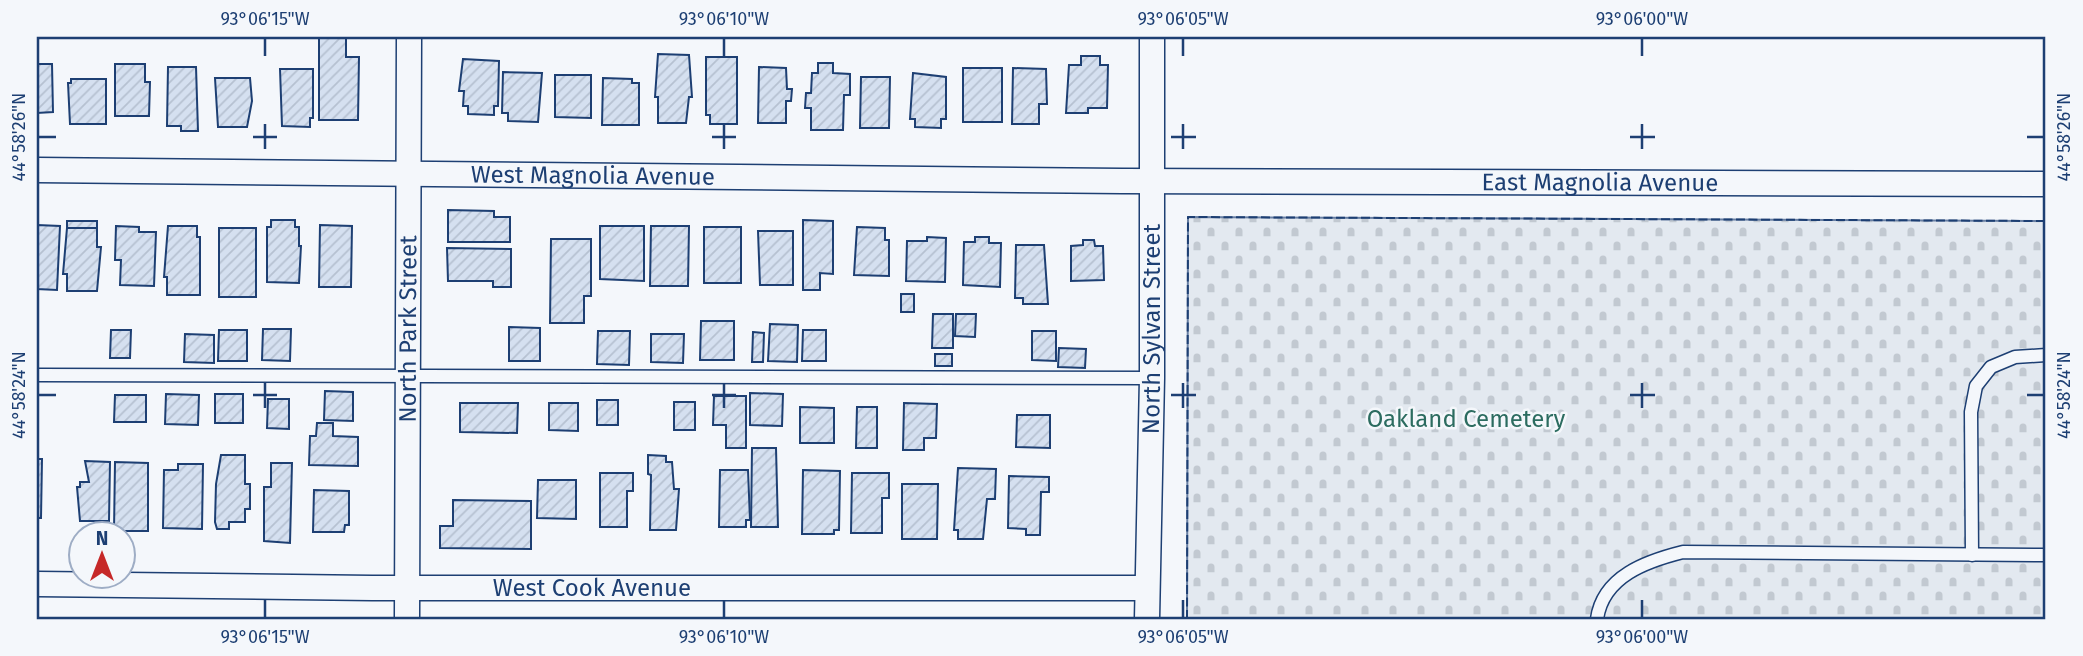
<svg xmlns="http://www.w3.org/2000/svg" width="2083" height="656" font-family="'Fira Sans',sans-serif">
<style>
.cemetery{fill:url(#cemetery-stones);stroke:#687fa3;stroke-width:2}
.building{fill:url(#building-hatch);stroke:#1d3f73;stroke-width:2}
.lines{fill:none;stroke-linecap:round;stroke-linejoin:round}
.lane-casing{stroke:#1d3f73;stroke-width:15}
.street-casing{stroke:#1d3f73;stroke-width:27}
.lane{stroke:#f4f7fb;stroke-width:12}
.street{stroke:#f4f7fb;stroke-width:24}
.fence{stroke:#1d3f73;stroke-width:2;stroke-dasharray:9 3.5;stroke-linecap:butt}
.ticks{fill:none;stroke:#1d3f73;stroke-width:2.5}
.labels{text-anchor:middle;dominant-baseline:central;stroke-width:5;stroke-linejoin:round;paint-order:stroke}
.street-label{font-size:24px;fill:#1d3f73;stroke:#f4f7fb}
.park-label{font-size:24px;fill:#2c6c60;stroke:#f4f7fb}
.neatline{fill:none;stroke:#1d3f73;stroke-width:2.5}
.ticks-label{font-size:18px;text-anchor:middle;fill:#1d3f73}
</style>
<defs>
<pattern id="cemetery-stones" width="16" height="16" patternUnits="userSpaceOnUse" patternTransform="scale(1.75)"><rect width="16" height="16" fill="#e3e9f0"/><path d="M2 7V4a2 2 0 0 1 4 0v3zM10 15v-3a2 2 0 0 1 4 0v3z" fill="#c2c9d1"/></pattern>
<pattern id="building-hatch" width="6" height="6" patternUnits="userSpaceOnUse" patternTransform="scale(1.75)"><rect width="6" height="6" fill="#d5e0f0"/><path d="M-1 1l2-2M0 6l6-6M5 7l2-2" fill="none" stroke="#b6c1d1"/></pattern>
</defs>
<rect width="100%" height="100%" fill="#f4f7fb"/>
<path class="cemetery" d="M1188,217L2046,221V619H1187Z"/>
<g class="building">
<path d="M319,37H346V57H359L358,120H319Z"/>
<path d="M658,54L689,55L692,97H689L686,123H658V97H655Z"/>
<path d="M1081,56H1100V65H1108L1107,108H1088V113H1066L1069,65H1081Z"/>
<path d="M706,57H737V124H710V115H706Z"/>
<path d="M463,59L499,61L498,106H494V115L468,114V106H463L464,91H459Z"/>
<path d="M818,63H833V73L850,74V95H844L843,130H811V108H805L806,93H811L812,73H818Z"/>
<path d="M37,64H52L53,112L37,113Z"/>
<path d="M115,64H145V82H150L149,116H115Z"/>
<path d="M168,67H196L198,131H181V126H167Z"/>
<path d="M759,67L786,68L787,89H792L791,101H786V123H758Z"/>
<rect x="963" y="68" width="39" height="54"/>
<path d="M1013,68L1046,69L1047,104H1039V124H1012Z"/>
<path d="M280,69H313V118H310V127L282,126Z"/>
<path d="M503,72L542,73L538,122L508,121V113H502Z"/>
<path d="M913,73L946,77V119H941V128L915,127V119H910Z"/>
<path d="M555,75H591V118L555,117Z"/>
<path d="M861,77H890L889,128H860Z"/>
<path d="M215,78H250L252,101L247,127H218Z"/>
<path d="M603,78L632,79V83H639V125H602Z"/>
<path d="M71,79H106V124H70L68,83H71Z"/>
<path d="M448,210L494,211V217H510V242H448Z"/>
<path d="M271,220H295V227H299V246H301L299,283L267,282V227H271Z"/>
<path d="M803,220L833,221V274L820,273V290H803Z"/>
<rect x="67" y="221" width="30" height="7"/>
<path d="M37,225L60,226L57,290L37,289Z"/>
<path d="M320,225L352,226L351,287H319Z"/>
<path d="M116,226L139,227V232H156L154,286L120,285L121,260H115Z"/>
<path d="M168,226H197V237H200V295H167V277H164Z"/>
<path d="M600,226H644V281L600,279Z"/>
<path d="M651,226H689L688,286H650Z"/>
<rect x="704" y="227" width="37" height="56"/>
<path d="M857,227L885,228V240H889V276L854,275Z"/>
<path d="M67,228H97V247H101L97,291H67V274H63Z"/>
<rect x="219" y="228" width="37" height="69"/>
<path d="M758,231H793V285H760Z"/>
<path d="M927,237L946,238L945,282L906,281L907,241H927Z"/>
<path d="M975,237H989V243H1001L1000,287L963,285L964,242H975Z"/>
<path d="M551,239H591V296H584V323H550Z"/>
<path d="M1083,240H1094L1095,246H1103L1104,280L1071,281V246L1083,245Z"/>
<path d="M1016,245H1044L1048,304H1023V298H1015Z"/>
<path d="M447,248L511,249V287H493V281H448Z"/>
<rect x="901" y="294" width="13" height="18"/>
<path d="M933,314H953V348H932Z"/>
<path d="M956,314H976L975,337L955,336Z"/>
<path d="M701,321H734V360H700Z"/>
<path d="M770,324L798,325L797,362L768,361Z"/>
<path d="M509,327L540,328V361H509Z"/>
<path d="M263,329H291L290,361L262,360Z"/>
<path d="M111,330H131L130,358H110Z"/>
<path d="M219,330H247V361H218Z"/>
<path d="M803,330H826V361H802Z"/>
<path d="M598,331H630L629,365L597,364Z"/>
<path d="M1032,331H1056V361L1032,360Z"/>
<path d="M753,332L764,333L763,362H752Z"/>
<path d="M185,334L214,335V363L184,362Z"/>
<path d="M651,334H684L683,363L651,362Z"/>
<path d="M1059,348L1086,349L1085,368L1058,367Z"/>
<rect x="935" y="354" width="17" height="12"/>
<path d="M325,391L353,392V421L324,420Z"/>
<path d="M750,393L783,394L782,426L750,425Z"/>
<path d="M166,394L199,395L198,425L165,424Z"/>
<rect x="215" y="394" width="28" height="29"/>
<path d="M115,395H146V422H114Z"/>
<path d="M714,396H746V448H726V425H713Z"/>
<path d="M268,399H289V429L267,428Z"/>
<rect x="597" y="400" width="21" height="25"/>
<rect x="674" y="402" width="21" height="28"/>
<path d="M460,403H518L517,433L460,432Z"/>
<path d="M549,403H578V431L549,430Z"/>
<path d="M904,403L937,404L936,438H924V450H903Z"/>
<path d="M800,407L834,408V443H800Z"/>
<path d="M857,407H877V448H856Z"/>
<path d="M1017,415H1050V448L1016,447Z"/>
<path d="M317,423H333V436L358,437V466L309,465L310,436H316Z"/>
<path d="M752,448H776L778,527H751Z"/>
<path d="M221,455H245V484H250V509H245V522H229V529H217L215,522L216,484Z"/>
<path d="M648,455L666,456V462H672L674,489H679L676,530H650L651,475L648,474Z"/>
<path d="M37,459H42L41,518H37Z"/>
<path d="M85,461L110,462L109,521H80L77,487H80V482H89Z"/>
<path d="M115,462L148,463V531H114Z"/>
<path d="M271,463H292L290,543L264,541V487H271Z"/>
<path d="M178,464H203L202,529L163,528L164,470H178Z"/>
<path d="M958,468L996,469L995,499H987L983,539H958V530H954Z"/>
<path d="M720,470H748L750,520H746V527H719Z"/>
<path d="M803,470L840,471L839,530H834V534H802Z"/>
<path d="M600,473H633V491H627V527H600Z"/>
<path d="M852,473H889V498H882V533H851Z"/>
<path d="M1009,476L1049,477V492H1041L1040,535H1026V529L1008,528Z"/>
<path d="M538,480H576V519L537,518Z"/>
<path d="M902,484H938L937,539H902Z"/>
<path d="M314,490L349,491V525H345L344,532H313Z"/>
<path d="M453,500L531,501V549L440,548V526H453Z"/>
</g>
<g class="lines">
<g class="lane-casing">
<g id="lane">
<path d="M37,375L1152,378"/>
<path d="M1972,555L1971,412L1976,386L1991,367L2015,357L2046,355"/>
<path d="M1597,619C1603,576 1647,561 1683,552L2046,555"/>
</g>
</g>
<g class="street-casing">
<g id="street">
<path id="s1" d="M37,170L1122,181L2046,184"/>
<path id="s2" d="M37,584L372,588H1147"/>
<path id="s3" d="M407,619L409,37"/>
<path id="s4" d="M1147,619L1152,378V37"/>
</g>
</g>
<use href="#lane" class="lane"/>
<use href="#street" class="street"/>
<path class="fence" d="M1187,619L1188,217L2046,221"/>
</g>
<path class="ticks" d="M265,38V56M724,38V56M1183,38V56M1642,38V56M265,124V149M724,124V149M1183,124V149M1642,124V149M38,137H56M253,137H277M712,137H736M1171,137H1196M1630,137H1655M2027,137H2044M265,383V408M724,383V408M1183,383V408M1642,383V408M38,395H56M253,395H277M712,395H736M1171,395H1196M1630,395H1655M2027,395H2044M265,600V618M724,600V618M1183,600V618M1642,600V618"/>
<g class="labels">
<g class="street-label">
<text stroke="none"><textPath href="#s1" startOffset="556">West Magnolia Avenue</textPath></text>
<text stroke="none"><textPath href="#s1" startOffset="1563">East Magnolia Avenue</textPath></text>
<text stroke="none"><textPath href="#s3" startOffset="290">North Park Street</textPath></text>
<text stroke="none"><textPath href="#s4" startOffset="290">North Sylvan Street</textPath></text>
<text stroke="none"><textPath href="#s2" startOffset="555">West Cook Avenue</textPath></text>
</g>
<g class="park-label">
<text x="1466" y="419">Oakland Cemetery</text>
</g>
</g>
<rect width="2083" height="656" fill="none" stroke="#f4f7fb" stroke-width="77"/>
<g transform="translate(102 555)"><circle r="33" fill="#f4f7fb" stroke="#9eadc5" stroke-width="2"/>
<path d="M0-5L12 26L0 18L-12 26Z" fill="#c62828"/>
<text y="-10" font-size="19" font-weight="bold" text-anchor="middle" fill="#1d3f73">N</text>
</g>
<rect x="38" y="38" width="2006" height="580" class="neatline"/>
<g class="ticks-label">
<text x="265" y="25">93°06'15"W</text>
<text x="724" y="25">93°06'10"W</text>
<text x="1183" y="25">93°06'05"W</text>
<text x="1642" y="25">93°06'00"W</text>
<text transform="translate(19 137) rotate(-90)" y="6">44°58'26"N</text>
<text transform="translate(2064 137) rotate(-90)" y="6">44°58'26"N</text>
<text transform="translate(19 395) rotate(-90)" y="6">44°58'24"N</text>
<text transform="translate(2064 395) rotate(-90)" y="6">44°58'24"N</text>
<text x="265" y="643">93°06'15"W</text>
<text x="724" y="643">93°06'10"W</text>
<text x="1183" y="643">93°06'05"W</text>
<text x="1642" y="643">93°06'00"W</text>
</g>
</svg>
